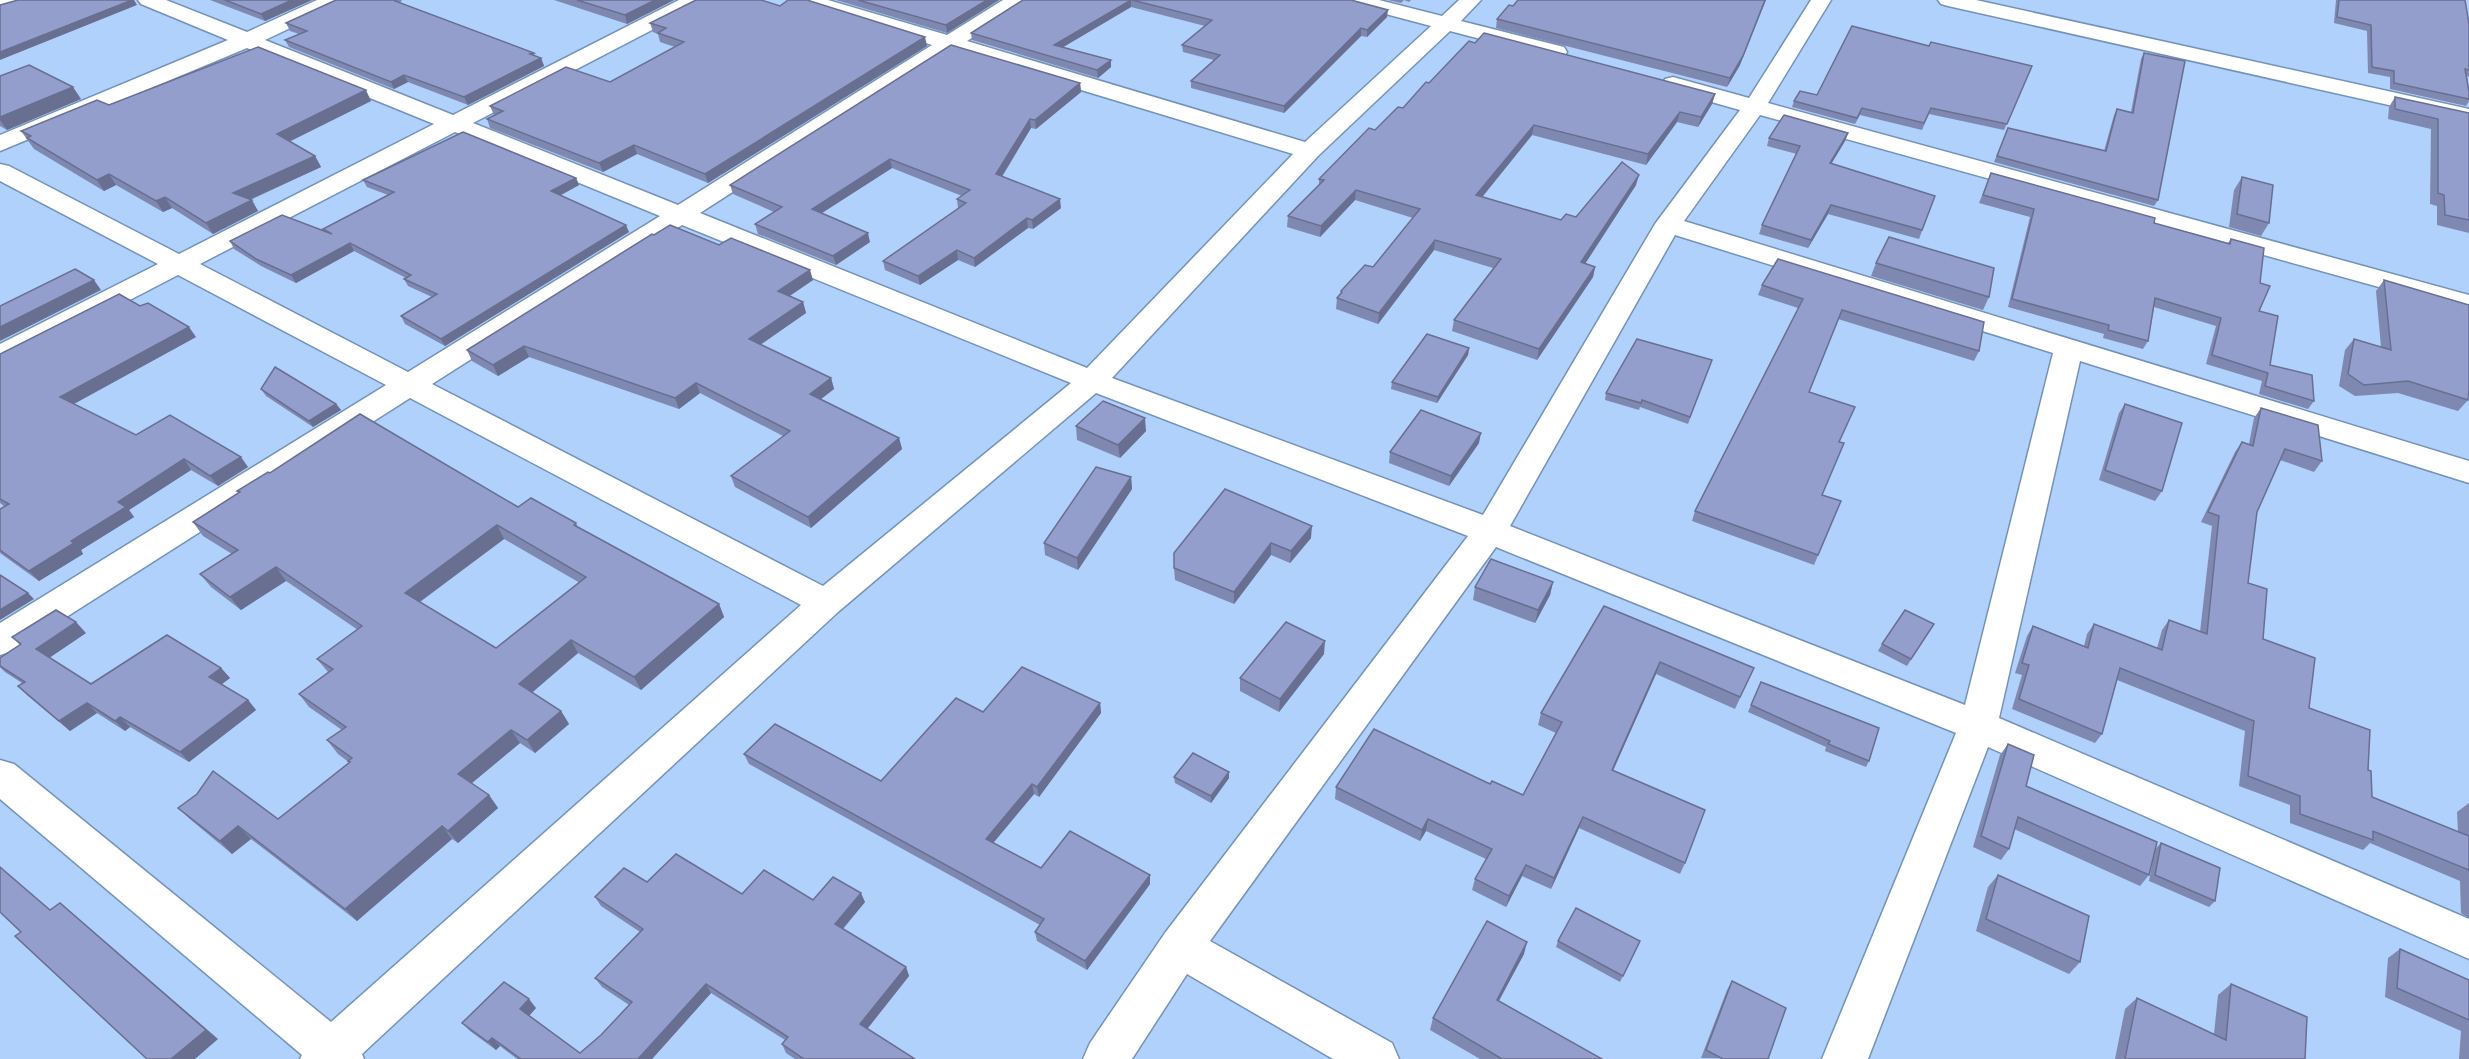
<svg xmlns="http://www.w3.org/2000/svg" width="2469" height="1059" font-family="Rubik,sans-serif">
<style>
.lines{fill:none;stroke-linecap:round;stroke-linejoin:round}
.minor-casing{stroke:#7392b9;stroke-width:3}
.minor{fill:#fff;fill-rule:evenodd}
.wall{fill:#7f88b0;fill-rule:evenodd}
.shaded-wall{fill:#686f90}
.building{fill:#949ecd;stroke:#686f90;stroke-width:1.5;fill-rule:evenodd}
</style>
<rect width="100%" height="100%" fill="#b0d1fb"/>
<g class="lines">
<g class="minor-casing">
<g id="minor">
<path d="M0,0H24L21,4L0,11Z"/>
<path d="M138,0H166L247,32L317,0H344L341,4L265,40L453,115L679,0H705L702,4L473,123L678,205L932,45L799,4L796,0H828L947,35L1003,0H1027L1024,4L967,41L1305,142L1431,26L1348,4L1345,0H1379L1442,16L1459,0H1481L1461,21L1564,47L1567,52L1564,57L1556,59L1450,31L1318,156L1112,378L1483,515L1655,224L1740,110L1665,89L1662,84L1665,79L1673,77L1749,98L1811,0H1831L1768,103L2469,295V312L1760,115L1684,221L2469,461V483L2080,361L1999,718L2469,919V959L1988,747L1868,1059H1822L1956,733L1496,547L1210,941L1392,1043L1399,1059H1333L1187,974L1132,1059H1083L1090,1043L1165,933L1468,536L1096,393L838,612L362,1054L364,1059H300L302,1055L0,799V760L14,764L331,1022L801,605L410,398L13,651L0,655V623L386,385L178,275L10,362L0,365V344L158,264L0,181V164L9,166L179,254L434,124L247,48L0,151V135L228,40L141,4ZM952,51L1293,154L1087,368L700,213ZM455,132L660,216L408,372L200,264ZM682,225L1071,383L823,586L432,384ZM1675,235L2053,353L1965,705L1510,526Z"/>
<path d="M1938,0H1976L2469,109V123L1948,6L1941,4Z"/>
</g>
</g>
<use href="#minor" class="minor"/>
</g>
<g class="wall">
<path d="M210,0H312L265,21Z"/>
<path d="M336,0H402L400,3L534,53L535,56L541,58L544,66L468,105L408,82L394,89L289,47L285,40L299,34L290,31L286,23Z"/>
<path d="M554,0H674L627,24Z"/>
<path d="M836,0H999L947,33Z"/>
<path d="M1023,0H1351L1387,17L1367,37L1361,36L1284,113L1191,88V81L1214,60L1183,52L1182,45L1205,26L1131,7L1063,47L1111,60V67L1098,78L972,40L971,33Z"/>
<path d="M1388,0H1411L1409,2L1404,0L1401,3Z"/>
<path d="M2336,0H2465L2469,24V77L2467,76L2469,92V101L2466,106L2390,89V77L2368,73L2367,31L2334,23Z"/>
<path d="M780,6L927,46L708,183L637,154L603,172L490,128L487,119L494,115L490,106L610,82L675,47L660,42L658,34L653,32L650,23Z"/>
<path d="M1497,19L1740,65L1727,87L1496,28Z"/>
<path d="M1929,46L2032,66L2004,130L1929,114L1922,130L1860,115L1855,124L1792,107L1794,101L1817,95Z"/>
<path d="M2144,53L2158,200L2154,206L1994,162L2008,128L2104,151L2114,115L2117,109L2131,112L2141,59Z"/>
<path d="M0,76L81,99L7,130L0,126Z"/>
<path d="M1080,83L1081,92L1036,129L1031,128L1002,177L1061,208L1033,229L1028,228L975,267L958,260L920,285L885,270L883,261L958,208L957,199L962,196L892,168L822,213L870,242L836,265L758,234L755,224L774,212L733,194L730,185Z"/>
<path d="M1429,83L1715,94L1712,104L1698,127L1677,122L1646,165L1532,135L1482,197L1561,220L1576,217L1636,185L1585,264L1595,267L1593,277L1537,360L1452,331L1454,320L1493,268L1434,250L1378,324L1336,309L1337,298L1340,294L1341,291L1373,267L1413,218L1355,200L1320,237L1287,227L1288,216L1319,185V179L1375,130L1403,108Z"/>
<path d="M2395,97L2469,113V233L2437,225V206L2430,204L2431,129L2388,119L2389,107Z"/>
<path d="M371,101L289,142L315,156L321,167L250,200L258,211L213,234L172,208L163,212L116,185L104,191L34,149L21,131L109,105Z"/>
<path d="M1848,133L1845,141L1831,164L1935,196L1919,239L1828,214L1808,248L1759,234L1762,225L1797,154L1767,146L1769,138Z"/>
<path d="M1991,173L2154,223L2228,243L2231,239L2260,283L2259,311L2270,365L2314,401L2308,409L2259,394L2262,381L2206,364L2216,326L2154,307L2148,341L2143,349L2103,338L2104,334L2008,307L2030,217L1979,203Z"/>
<path d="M2242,177L2269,223L2261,236L2229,227L2234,190Z"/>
<path d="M576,178L579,185L560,195L629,232L445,346L405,324L401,316L432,297L408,286L404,279L406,278L354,251L296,283L261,266L234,249L230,241L324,231L323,229L388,195L367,187L363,180Z"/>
<path d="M654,235L719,245L813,280L789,296L803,302L806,313L760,344L831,378L834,389L821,399L899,438L902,449L811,528L735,487L731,476L783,436L700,393L679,409L529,357L498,376L472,361L467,350Z"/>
<path d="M1876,263L1989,297L1983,310L1871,276Z"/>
<path d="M2384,280L2468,400L2458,411L2398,393L2355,396L2339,386L2345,350L2354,339L2381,347L2376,291Z"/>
<path d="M1762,285L1979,351L1974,361L1838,319L1809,392L1839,442L1822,495L1841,501L1814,565L1692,521L1695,511L1798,308L1758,295Z"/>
<path d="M196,337L74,404L136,435L248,467L218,486L191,470L129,510L134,517L81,550L83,554L39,581L0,553V509L5,507L0,503V354Z"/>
<path d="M1469,348L1468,355L1437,403L1391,389L1392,382Z"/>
<path d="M1709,367L1688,424L1640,407L1639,410L1605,400L1606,393Z"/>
<path d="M261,389L336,404L341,410L313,427L266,396Z"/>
<path d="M2125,404L2162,491L2155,501L2099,480L2119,413Z"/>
<path d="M2261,408L2322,461L2314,472L2280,460L2257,512L2248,583L2263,639L2309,708L2368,770L2372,797L2458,832L2457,812L2469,803V918L2461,913L2460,881L2370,843L2363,850L2290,823V805L2239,786L2245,731L2117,680L2102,734L2095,743L2012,709L2022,675L2015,673L2027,636L2033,626L2084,646L2087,634L2094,624L2157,648L2162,630L2169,620L2200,632L2212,526L2201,522L2235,452L2242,442L2249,444L2254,418Z"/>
<path d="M1076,426L1146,431L1120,458L1077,440Z"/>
<path d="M1479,443L1449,486L1389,463L1390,452Z"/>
<path d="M270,473L518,507L576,523L578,527L719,604L724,617L641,690L578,653L532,692L561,711L569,724L535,753L520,743L472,783L489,795L498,808L458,843L452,839L357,921L251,839L232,854L191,820L178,808L278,819L350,763L338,754L327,740L342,730L309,707L299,694L328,672L317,659L358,630L286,581L241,610L211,587L200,574L232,554L203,536L193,522L239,493L237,491ZM504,539L580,583L496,648L420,602Z"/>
<path d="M1131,477L1132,489L1078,570L1045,555L1044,543Z"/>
<path d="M1225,489L1311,538L1290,563L1271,555L1234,604L1175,580L1174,568Z"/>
<path d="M1553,582L1550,595L1535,623L1473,600L1475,587Z"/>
<path d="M1604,606L1754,668L1735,709L1656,674L1613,770L1685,863L1680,874L1579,828L1551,889L1522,876L1506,907L1472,890L1475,879L1486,859L1426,831L1420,841L1335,799L1336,787L1490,784L1523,795L1556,733L1538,725L1541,713Z"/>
<path d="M1934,624L1907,666L1878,651L1882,644Z"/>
<path d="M86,633L49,658L91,684L221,668L230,678L222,684L248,700L256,710L189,762L130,727L125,731L97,713L70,731L28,696L18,686L22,683L5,672L0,667V658L20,645L12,637Z"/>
<path d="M1324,654L1279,712L1240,691V678Z"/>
<path d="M1761,682L1869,761L1866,767L1825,751L1826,747L1748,712Z"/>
<path d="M1100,703L1101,713L1039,797L1034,794L993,843L1041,868L1150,884L1087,970L1037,941L1035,932L1040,925L749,764L744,754L881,781L983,712Z"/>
<path d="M2008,744L2026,786L2156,848L2161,843L2215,901L2209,907L2149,881L2153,859L2149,875L2140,886L2014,829L2009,849L2001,860L1973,847L2000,755Z"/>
<path d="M1174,777L1229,778L1211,803L1175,783Z"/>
<path d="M1998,875L2080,962L2069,974L1976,931L1988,887Z"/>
<path d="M647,882L742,894L813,900L865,902L843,929L906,967L909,976L867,1029L915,1059H795L786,1053L782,1044L785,1040L711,993L652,1059H517L500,1046L496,1050L470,1031L462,1023L536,1008L529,1016L580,1053L601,1035L629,1005L602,987L595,978L640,932L601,906L595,897Z"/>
<path d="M1558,941H1640L1620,982L1556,947Z"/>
<path d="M2400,949L2469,980V1059H2459L2461,1031L2385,997L2388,958Z"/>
<path d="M1524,954L1499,1001L1602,1059H1480L1430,1030L1433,1018Z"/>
<path d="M1732,981L1768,1059L1701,1058L1727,990Z"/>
<path d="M2231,984L2305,1059H2115L2125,1009L2137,998L2214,1034L2218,995Z"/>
</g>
<g class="shaded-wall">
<path d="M132,0H134L137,5L0,60V52Z"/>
<path d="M292,0H312L265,21L261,14Z"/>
<path d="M655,0H674L627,24L625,15Z"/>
<path d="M987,0H999L947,33L946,25Z"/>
<path d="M1131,0V7L1055,52L1054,45Z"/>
<path d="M1765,0H1766L1740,65L1727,87L1730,78Z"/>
<path d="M1388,10L1387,17L1367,37V30Z"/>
<path d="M1361,28V36L1284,113V106Z"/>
<path d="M925,37L927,46L708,183L705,174Z"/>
<path d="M541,58L544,66L468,105L464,97Z"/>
<path d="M1111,60V67L1098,78L1097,70Z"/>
<path d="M404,75L408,82L394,89L391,82Z"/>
<path d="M1080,83L1081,92L1036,129L1035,120Z"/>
<path d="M73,87L81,99L7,130L0,120V117Z"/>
<path d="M366,90L371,101L282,145L277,134Z"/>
<path d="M1715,94L1712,104L1698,127L1701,117Z"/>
<path d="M1680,112L1677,122L1646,165L1648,154Z"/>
<path d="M1030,119L1031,128L997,184L996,174Z"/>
<path d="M1534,125L1532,135L1475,206L1476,195Z"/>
<path d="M1848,133L1845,141L1827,171L1830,163Z"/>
<path d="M634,145L637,154L603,172L599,163Z"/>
<path d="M315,156L321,167L240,204L233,193Z"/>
<path d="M890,159L892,168L814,218L812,209Z"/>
<path d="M109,174L116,185L104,191L97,180Z"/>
<path d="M1639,175L1636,185L1579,273L1581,262Z"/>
<path d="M576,178L579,185L554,199L551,191Z"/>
<path d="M1356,190L1355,200L1320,237L1321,226Z"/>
<path d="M165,197L172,208L163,212L156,201Z"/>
<path d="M1060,199L1061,208L1033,229L1032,220Z"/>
<path d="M252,200L258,211L213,234L206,223Z"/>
<path d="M1831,205L1828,214L1808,248L1811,240Z"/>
<path d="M1027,218L1028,228L975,267L974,258Z"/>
<path d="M626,225L629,232L445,346L441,339Z"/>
<path d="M868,233L870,242L836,265L833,256Z"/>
<path d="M1435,240L1434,250L1378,324L1379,313Z"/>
<path d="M350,243L354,251L296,283L291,275Z"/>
<path d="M957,250L958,260L920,285L918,276Z"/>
<path d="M1595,267L1593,277L1537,360L1539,349Z"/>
<path d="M810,270L813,280L781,302L778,291Z"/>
<path d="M94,280L101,290L0,341V327Z"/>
<path d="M803,302L806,313L753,350L749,339Z"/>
<path d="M189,327L196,337L68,407L60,397Z"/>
<path d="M524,346L529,357L498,376L493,365Z"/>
<path d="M1469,348L1468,355L1437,403L1438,397Z"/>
<path d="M831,378L834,389L813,405L810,394Z"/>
<path d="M696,383L700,393L679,409L675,398Z"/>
<path d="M336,404L341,410L313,427L309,421Z"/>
<path d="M1145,418L1146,431L1120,458L1118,445Z"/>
<path d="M1481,433L1479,443L1449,486L1451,476Z"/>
<path d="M899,438L902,449L811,528L808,517Z"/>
<path d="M241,457L248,467L218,486L210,476Z"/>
<path d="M184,459L191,470L129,510L134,517L81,550L83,554L39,581L29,571L71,541L118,502Z"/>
<path d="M1131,477L1132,489L1078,570L1077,558Z"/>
<path d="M497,525L504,539L414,606L405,593Z"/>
<path d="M1312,526L1311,538L1290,563L1291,551Z"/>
<path d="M1271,543V555L1234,604V592Z"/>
<path d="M276,567L286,581L241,610L230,597Z"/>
<path d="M1553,582L1550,595L1535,623L1538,610Z"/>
<path d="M28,593L34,599L0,620V610Z"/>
<path d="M719,604L724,617L641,690L634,677Z"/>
<path d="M76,622L86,633L46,660L36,649Z"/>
<path d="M571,640L578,653L527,697L519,684Z"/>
<path d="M1325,641L1324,654L1279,712L1280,699Z"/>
<path d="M1660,662L1656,674L1608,782L1612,770Z"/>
<path d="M221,668L230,678L218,687L209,677Z"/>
<path d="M248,700L256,710L189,762L180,752Z"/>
<path d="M87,703L97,713L70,731L59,721Z"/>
<path d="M1100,703L1101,713L1039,797L1037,787Z"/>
<path d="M561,711L569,724L535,753L527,740Z"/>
<path d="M120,717L130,727L125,731L115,721Z"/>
<path d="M511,730L520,743L467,787L458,774Z"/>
<path d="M1229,772V778L1211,803V796Z"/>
<path d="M1032,784L1034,794L989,848L986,839Z"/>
<path d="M489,795L498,808L458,843L448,831Z"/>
<path d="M1583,817L1579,828L1551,889L1554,878Z"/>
<path d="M1428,819L1426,831L1420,841L1422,830Z"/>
<path d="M238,826L251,839L232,854L220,841Z"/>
<path d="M442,826L452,839L357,921L345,909Z"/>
<path d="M1526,865L1522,876L1506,907L1509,896Z"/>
<path d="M1150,875V884L1087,970L1085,961Z"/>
<path d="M861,893L865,902L839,933L835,924Z"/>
<path d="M60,903L72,913L218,1039L195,1059H171Z"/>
<path d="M1527,942L1524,954L1493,1011L1497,1000Z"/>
<path d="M906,967L909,976L864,1033L860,1024Z"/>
<path d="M706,984L711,993L652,1059H638Z"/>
<path d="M529,999L536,1008L527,1018L520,1009Z"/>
<path d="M492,1038L500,1046L496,1050L488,1042Z"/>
</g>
<g class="building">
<path d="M18,0H132L0,52V5Z"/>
<path d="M225,0H292L261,14Z"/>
<path d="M336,0H396L395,1L534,53L530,54L541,58L464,97L404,75L391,82L285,40L307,31L286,23Z"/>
<path d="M577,0H655L625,15Z"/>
<path d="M696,0H761L780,6L788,0H807L925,37L705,174L634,145L599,163L487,119L503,111L490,106L566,67L610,82L684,42L658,33L666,28L650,23Z"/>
<path d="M858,0H987L946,25Z"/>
<path d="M1023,0H1131L1054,45L1111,60L1097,70L971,33Z"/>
<path d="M1132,0H1351L1388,10L1367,30L1361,28L1284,106L1191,81L1220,55L1182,45L1212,20Z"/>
<path d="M1518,0H1765L1743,56L1730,78L1497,19L1509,5L1513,6Z"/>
<path d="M2339,0H2465L2469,24V70L2465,69L2469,92V99L2394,83V71L2372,67L2371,25L2337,17Z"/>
<path d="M1852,26L1929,46L1931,42L2032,66L2007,124L1931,108L1924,123L1862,108L1857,118L1794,101L1800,91L1817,95Z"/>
<path d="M1484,33L1715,94L1701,117L1680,112L1648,154L1534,125L1476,195L1561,220L1566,214L1576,217L1622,162L1639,175L1581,262L1595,267L1539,349L1454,320L1501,259L1435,240L1379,313L1337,298L1342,292L1341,291L1365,265L1373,267L1420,209L1356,190L1321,226L1288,216L1324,180L1319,179L1369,128L1375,130L1398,107L1403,108L1426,82L1429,83L1469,41L1475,43Z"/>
<path d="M951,45L1080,83L1035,120L1030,119L996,174L1060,199L1032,220L1027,218L974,258L957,250L918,276L883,261L966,203L957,199L970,190L890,159L812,209L868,233L833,256L755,224L782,207L730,185Z"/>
<path d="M258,47L366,90L277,134L315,156L233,193L252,200L206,223L165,197L156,201L109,174L97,180L27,138L31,136L21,131L97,100L109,105Z"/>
<path d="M2144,53L2185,61L2158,200L1997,156L2008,128L2106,151L2117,109L2133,113Z"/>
<path d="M29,65L73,87L0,117V76Z"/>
<path d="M2395,97L2469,113V220L2445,215L2444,195L2438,193V119L2395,109Z"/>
<path d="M1784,115L1848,133L1830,163L1935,196L1922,230L1831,205L1811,240L1762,225L1800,146L1769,138Z"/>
<path d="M463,132L576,178L551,191L626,225L441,339L401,316L437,294L404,279L411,275L350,243L291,275L256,259L230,241L282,215L332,234L323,229L394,192L363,180Z"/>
<path d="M1991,173L2155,218L2154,223L2230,244L2231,239L2264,248L2260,283L2270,286L2259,311L2278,316L2270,365L2312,375L2314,401L2265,386L2268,373L2212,355L2221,318L2155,298L2148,341L2108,330L2109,325L2012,299L2034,209L1983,195Z"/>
<path d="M2242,177L2273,185L2269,223L2237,214Z"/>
<path d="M670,225L719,245L731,238L810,270L778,291L803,302L749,339L831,378L810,394L899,438L808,517L731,476L790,431L696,383L675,398L524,346L493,365L467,350L652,234L654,235Z"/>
<path d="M1889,237L1994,268L1989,297L1876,263Z"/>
<path d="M1778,259L1984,322L1979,351L1842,310L1809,392L1855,407L1839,442L1844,443L1822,495L1841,501L1818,555L1695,511L1803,299L1762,285Z"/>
<path d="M75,269L94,280L0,327V306Z"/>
<path d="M2384,280L2469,305V390L2468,400L2408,381L2364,385L2348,374L2354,339L2391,350Z"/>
<path d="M119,294L140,306L148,303L189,327L60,397L136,435L170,415L241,457L210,476L184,459L118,502L126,507L71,541L74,543L29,571L0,550V509L9,504L0,499V354Z"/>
<path d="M1427,334L1469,348L1438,397L1392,382Z"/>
<path d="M1637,339L1712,360L1690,417L1642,400L1641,403L1606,393Z"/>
<path d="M275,367L336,404L309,421L261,389Z"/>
<path d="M1103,401L1145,418L1118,445L1076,426Z"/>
<path d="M2125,404L2182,423L2162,491L2105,470Z"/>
<path d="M2261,408L2318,425L2322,461L2285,449L2257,512L2248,583L2267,589L2263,639L2315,658L2309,708L2370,730L2368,770L2371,771L2372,797L2469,836V870L2373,831V840L2300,814V796L2248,776L2254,721L2120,668L2102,734L2019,699L2029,665L2022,663L2033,626L2088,648L2094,624L2162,650L2169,620L2207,634L2219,516L2208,512L2242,442L2253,446Z"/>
<path d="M1421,410L1481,433L1451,476L1390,452Z"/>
<path d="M360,414L518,507L531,498L576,523L574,525L719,604L634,677L571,640L519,684L561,711L527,740L511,730L458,774L489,795L448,831L442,826L345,909L238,826L220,841L178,808L197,794L213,771L278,819L350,762L348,761L352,758L327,740L346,727L299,694L333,669L317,659L362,626L276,567L230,597L200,574L238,550L193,522L240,492L237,491L268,472L270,473ZM497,525L586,577L496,648L405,593Z"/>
<path d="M1096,467L1131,477L1077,558L1044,543Z"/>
<path d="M1225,489L1312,526L1291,551L1271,543L1234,592L1174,568V553Z"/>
<path d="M1491,559L1553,582L1538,610L1475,587Z"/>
<path d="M0,575L28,593L0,610Z"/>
<path d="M1604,606L1754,668L1740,697L1660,662L1612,770L1705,810L1685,863L1583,817L1554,878L1526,865L1509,896L1475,879L1492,849L1428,819L1422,830L1336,787L1374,729L1490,784L1492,781L1523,795L1562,722L1541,713Z"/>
<path d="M56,610L76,622L36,649L91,684L167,635L221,668L209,677L248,700L180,752L120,717L115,721L87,703L59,721L18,686L25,682L0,666V658L21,644L12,637Z"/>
<path d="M1905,610L1934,624L1911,659L1882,644Z"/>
<path d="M1286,622L1325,641L1280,699L1240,678Z"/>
<path d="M1022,667L1100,703L1037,787L1032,784L986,839L1041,868L1070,831L1150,875L1085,961L1035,932L1044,919L744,754L775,724L881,781L956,698L983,712Z"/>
<path d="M1761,682L1879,728L1869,761L1828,744L1830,741L1751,705Z"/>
<path d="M2008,744L2034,755L2026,786L2157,842L2149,875L2018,817L2009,849L1981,836Z"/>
<path d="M1193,753L1229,772L1211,796L1174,777Z"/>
<path d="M2161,843L2220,868L2215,901L2155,875Z"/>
<path d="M676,854L742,894L764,870L813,900L833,877L861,893L835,924L906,967L860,1024L915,1059H804L782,1044L788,1037L706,984L638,1059H521L492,1038L488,1042L462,1023L504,982L529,999L520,1009L580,1053L601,1035L632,1002L595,978L643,929L595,897L624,868L647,882Z"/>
<path d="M0,867L50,910L60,903L206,1030L171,1059H147L15,936L21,932L0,912Z"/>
<path d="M1998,875L2089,916L2080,962L1986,919Z"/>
<path d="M1576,908L1640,941L1623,976L1558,941Z"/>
<path d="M1487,921L1527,942L1497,1000L1602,1059H1502L1433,1018Z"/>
<path d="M2400,949L2469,980V1020L2397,988Z"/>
<path d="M1732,981L1786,1008L1768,1059H1723L1706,1050Z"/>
<path d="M2231,984L2307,1017L2305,1059H2125L2137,998L2226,1040Z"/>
</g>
</svg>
